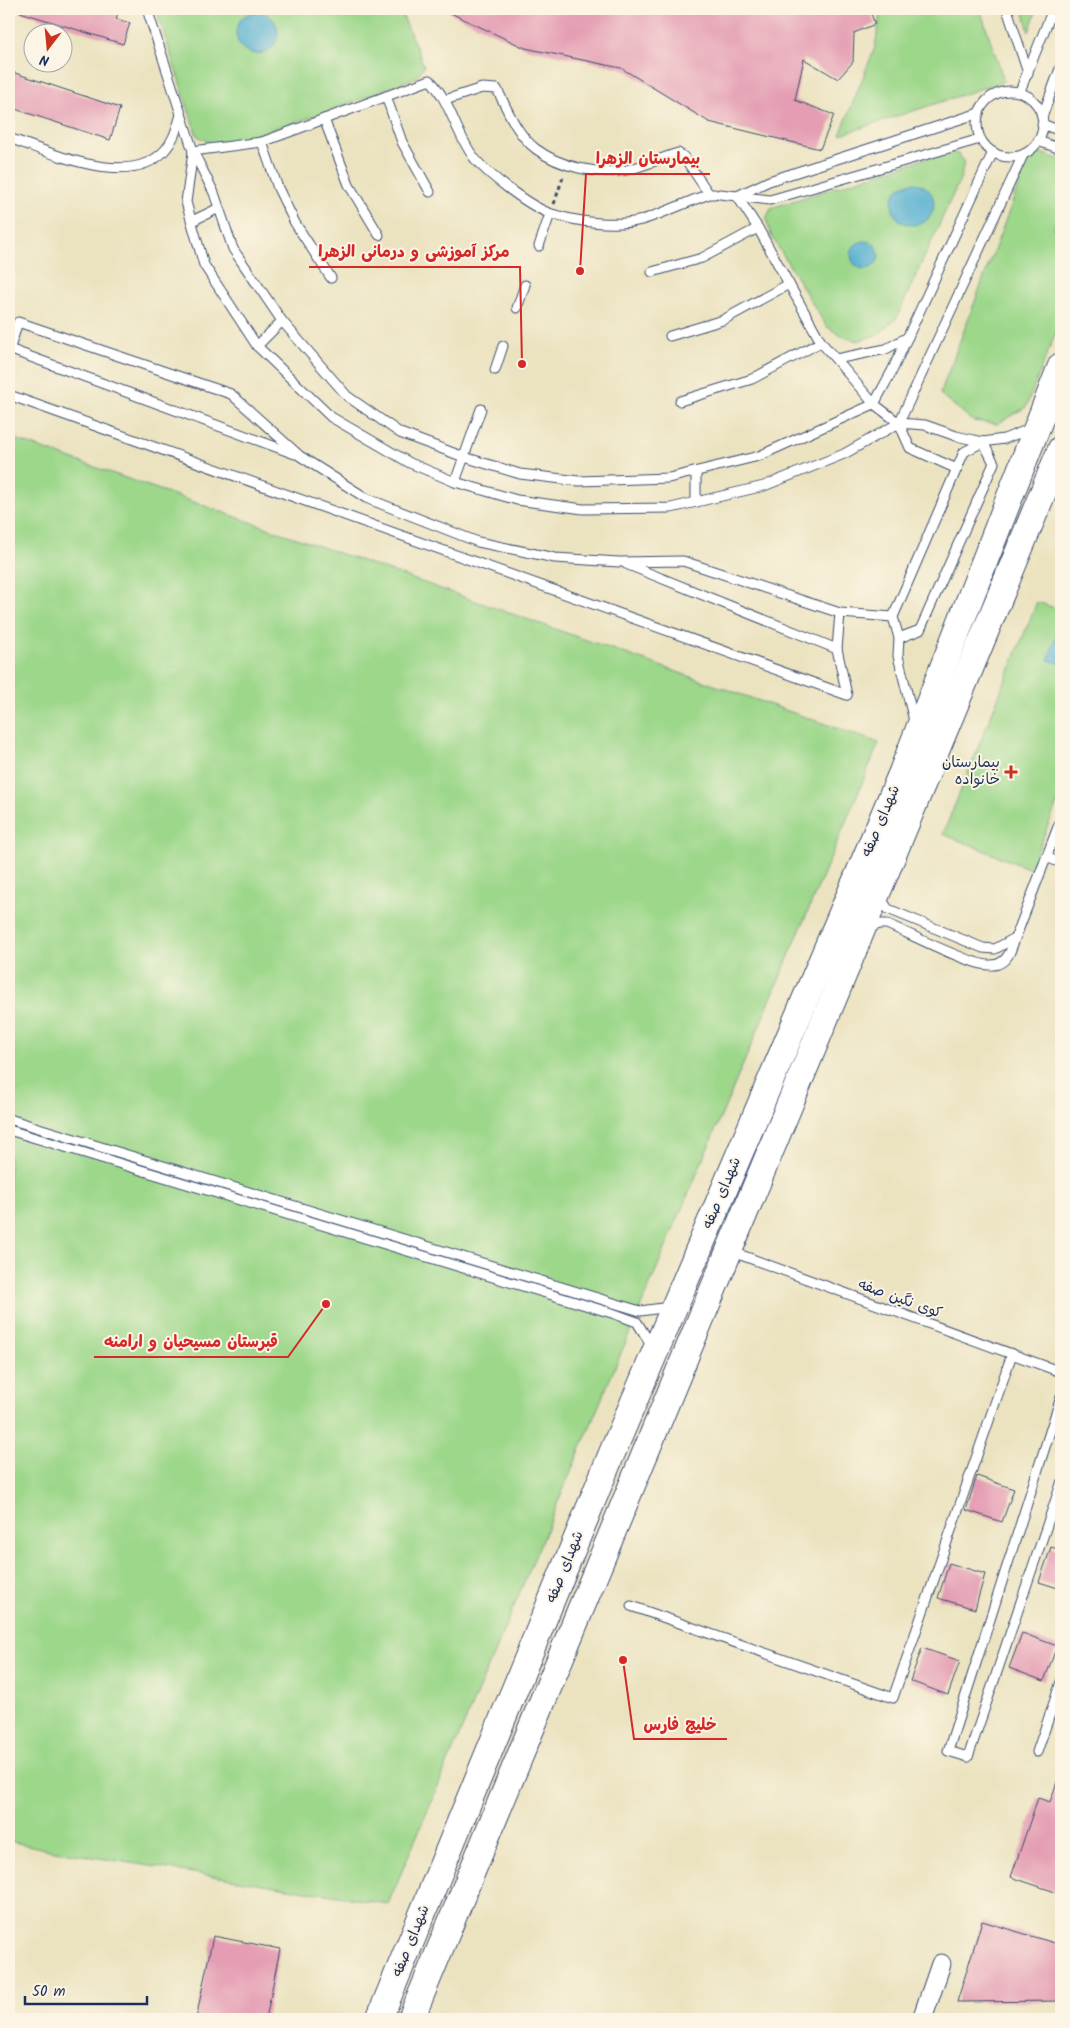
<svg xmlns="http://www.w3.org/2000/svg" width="1070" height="2028" font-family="Kalam,'Playpen Sans Arabic',sans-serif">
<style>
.green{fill:#9cd78a;stroke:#5c8374}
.water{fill:#54b0d2;stroke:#387098}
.building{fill:#e49db3}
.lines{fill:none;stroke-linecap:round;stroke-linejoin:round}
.lane-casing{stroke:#3a4a6d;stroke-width:11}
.street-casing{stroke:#3a4a6d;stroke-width:21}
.secondary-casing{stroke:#3a4a6d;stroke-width:28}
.path{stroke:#3a4a6d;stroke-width:3;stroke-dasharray:4 4;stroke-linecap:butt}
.lane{stroke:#fff;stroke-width:9}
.street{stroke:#fff;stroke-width:19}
.secondary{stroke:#fff;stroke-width:26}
.poi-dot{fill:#c8321e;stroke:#fcf5e5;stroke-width:2}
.labels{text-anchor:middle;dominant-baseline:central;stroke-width:4;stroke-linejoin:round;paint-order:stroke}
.poi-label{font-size:15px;fill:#1b2f5e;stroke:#fcf5e5;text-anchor:end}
.street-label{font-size:15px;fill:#1b2f5e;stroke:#fcf5e5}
.leader{fill:none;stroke:#d62828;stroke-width:2}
.callout-dot{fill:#d62828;stroke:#fcf5e5;stroke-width:2}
.callout-label{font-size:16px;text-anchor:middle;font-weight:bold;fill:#d62828;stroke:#fcf5e5;stroke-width:4;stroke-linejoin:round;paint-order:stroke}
</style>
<rect width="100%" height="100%" fill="#fcf5e5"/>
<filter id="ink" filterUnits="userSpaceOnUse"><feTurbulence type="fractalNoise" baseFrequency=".02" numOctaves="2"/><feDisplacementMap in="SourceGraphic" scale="10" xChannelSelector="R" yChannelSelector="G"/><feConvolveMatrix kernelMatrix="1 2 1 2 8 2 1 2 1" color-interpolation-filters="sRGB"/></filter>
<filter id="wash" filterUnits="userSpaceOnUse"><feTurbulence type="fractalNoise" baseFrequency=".0096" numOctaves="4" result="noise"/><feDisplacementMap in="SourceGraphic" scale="20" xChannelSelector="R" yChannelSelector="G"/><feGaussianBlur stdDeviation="1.12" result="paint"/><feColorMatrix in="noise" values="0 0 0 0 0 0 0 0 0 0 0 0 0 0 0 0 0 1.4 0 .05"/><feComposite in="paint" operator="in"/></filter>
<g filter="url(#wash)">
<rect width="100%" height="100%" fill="#ebe3c0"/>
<g class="green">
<path d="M156,9H397L402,14L424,66L417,77L325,113L244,138L212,144L197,136Z"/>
<path d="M881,9H980L1004,81L840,135L875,47Z"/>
<path d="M1023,9H1037L1029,32Z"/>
<path d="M1032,150L1061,160V212L1053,228L1061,233V319L1026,407L997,424L973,421L940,394Z"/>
<path d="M948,151L958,154L964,161L961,177L896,319L877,335L857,341L841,336L826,326L771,235L766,219L771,208Z"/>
<path d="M9,437L879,743L388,1904L49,1850L9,1841Z"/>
<path d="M1037,602L1061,610V794L1030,869L943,834Z"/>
</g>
<g class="water">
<circle cx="257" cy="33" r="21"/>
<circle cx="913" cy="204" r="21"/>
<circle cx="865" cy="255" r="14"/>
<path d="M1061,621V664L1048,660Z"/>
</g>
<g id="blocks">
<g class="building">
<path d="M21,9H112L119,11L116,19L130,23L123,44L20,12Z"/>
<path d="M442,9H869L875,24L854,33L853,62L838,79L804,59L795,100L834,115L820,149L709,122L621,68L525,48Z"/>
<path d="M9,71L120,108L110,140L9,107Z"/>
<path d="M977,1476L1014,1489L1002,1522L966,1510Z"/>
<path d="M1051,1547L1061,1550V1589L1039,1582Z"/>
<path d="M949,1563L985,1574L975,1609L938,1598Z"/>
<path d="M1022,1633L1057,1646L1044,1681L1009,1668Z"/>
<path d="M922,1648L960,1661L948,1695L910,1681Z"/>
<path d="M1059,1776H1061V1894L1011,1877L1038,1798L1050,1802Z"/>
<path d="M982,1921L1061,1945V2001L957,2002Z"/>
<path d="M213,1936L280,1949L266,2019H196Z"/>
</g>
</g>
</g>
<g filter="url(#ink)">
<use href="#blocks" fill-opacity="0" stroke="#3a4a6d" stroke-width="1"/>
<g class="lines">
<g class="lane-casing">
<g id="lane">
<path d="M147,9L193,151L214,193L233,249L282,321L347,396L400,433L464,457L520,474L579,481L669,478L759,456L874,404L892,371L993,152"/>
<path d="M1007,9L1028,73"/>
<circle cx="1010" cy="124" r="33"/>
<path d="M1020,91L1053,9"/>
<path d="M386,96L402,142L430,192"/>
<path d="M445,100L482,88L497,89C507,109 517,135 536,149C560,167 597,175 627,170C644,166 661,158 678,153L684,157L709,194"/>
<path d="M1042,117L1061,66"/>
<path d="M324,119L349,185L379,235"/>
<path d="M1042,124L1061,131"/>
<path d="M9,138C50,152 130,190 165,150C174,140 177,127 181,115"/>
<path d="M1038,141L1061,149"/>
<path d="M262,142L278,188L295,223L331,278"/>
<path d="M193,151L262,142L430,80C451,102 456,135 475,159C489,175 531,208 552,214C578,222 615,227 642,220C664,213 687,202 709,194H714"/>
<path d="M193,152L186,202L204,265L257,346L331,417L410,463L455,482L517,500L583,509L671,508L764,486L844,454L899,423L1023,155"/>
<path d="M720,194L770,200L980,139"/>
<path d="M737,196L758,228L821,342L874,404L899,423"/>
<path d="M737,196L769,181L979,113"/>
<path d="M192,221L219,208"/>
<path d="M539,246L550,214"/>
<path d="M652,272L702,258L758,228"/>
<path d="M517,308L525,285"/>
<path d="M670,336L723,320L789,284"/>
<path d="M257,346L282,321"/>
<path d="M9,349L295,454"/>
<path d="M9,351L18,322L231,394L300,456L366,498L478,542L555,558L619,562L683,561L840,613L893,617"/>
<path d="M836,359L886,349L908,337"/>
<path d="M495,370L503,346"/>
<path d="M9,395L847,695"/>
<path d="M680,401L752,379L821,342"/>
<path d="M957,469L910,448L899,423L925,425L956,436L983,442L1004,439L1032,428"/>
<path d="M696,472V502"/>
<path d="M455,482L481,409"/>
<path d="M626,564L837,649"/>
<path d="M840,613L837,649L847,695"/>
<path d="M899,638L920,630L994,463L983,442"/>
<path d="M914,721L898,656L899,638L893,617L964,452L983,442"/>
<path d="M1046,857L1061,863"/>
<path d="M880,897L888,909L983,948L995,949L1015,938"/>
<path d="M868,928L880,924H887C908,933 970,965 989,965C999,966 1006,960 1010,952L1061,819"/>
<path d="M9,1119L640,1311L670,1307"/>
<path d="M9,1130L615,1314L637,1322L653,1348"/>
<path d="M730,1251L1061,1372"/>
<path d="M1061,1397L948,1751L968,1757L1061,1484"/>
<path d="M631,1606L893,1698L1012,1354"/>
<path d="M1037,1752L1061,1682"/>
</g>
</g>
<g class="street-casing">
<path id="street" d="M922,2019L941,1964"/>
</g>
<g class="secondary-casing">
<g id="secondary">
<path d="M379,2019L612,1453L902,772L1061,366"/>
<path d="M411,2019L1061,449"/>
</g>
</g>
<path class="path" d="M554,204L564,174"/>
<use href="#lane" class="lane"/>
<use href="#street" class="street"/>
<use href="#secondary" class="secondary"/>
</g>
</g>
<path class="poi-dot" d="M1008.5 764.5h5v5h5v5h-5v5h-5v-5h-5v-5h5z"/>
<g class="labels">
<g class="poi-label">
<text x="1000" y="763">بیمارستان<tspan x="1000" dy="17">خانواده</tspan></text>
</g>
<g class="street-label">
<text transform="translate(881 821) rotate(-67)">شهدای صفه</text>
<text transform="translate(722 1193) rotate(-67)">شهدای صفه</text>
<text transform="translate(900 1299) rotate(20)">کوی نگین صفه</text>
<text transform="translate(565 1567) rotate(-68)">شهدای صفه</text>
<text transform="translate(411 1941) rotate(-68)">شهدای صفه</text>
</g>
</g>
<path class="leader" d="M580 271L586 174H710M522 364L520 267H309M326 1304L288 1357H94M623 1660L634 1739H727"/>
<g class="callout-dot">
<circle cx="580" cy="271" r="5"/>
<circle cx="522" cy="364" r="5"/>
<circle cx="326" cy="1304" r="5"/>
<circle cx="623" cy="1660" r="5"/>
</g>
<g class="callout-label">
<text x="648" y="164">بیمارستان الزهرا</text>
<text x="414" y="257">مرکز آموزشی و درمانی الزهرا</text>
<text x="191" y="1347">قبرستان مسیحیان و ارامنه</text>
<text x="680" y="1730">خلیج فارس</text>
</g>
<rect width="1070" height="2028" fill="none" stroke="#fcf5e5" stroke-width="30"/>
<g transform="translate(48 48) rotate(196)"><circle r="24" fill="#fcf5e5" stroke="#a2a6af"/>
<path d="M0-4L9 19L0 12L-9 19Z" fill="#c8321e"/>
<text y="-8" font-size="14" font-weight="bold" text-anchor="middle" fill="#1b2f5e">N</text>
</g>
<path d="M25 1996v8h122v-8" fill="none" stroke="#1b2f5e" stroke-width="2.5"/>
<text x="32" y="1996" font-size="15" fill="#1b2f5e" stroke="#fcf5e5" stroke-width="4" paint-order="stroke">50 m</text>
</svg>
